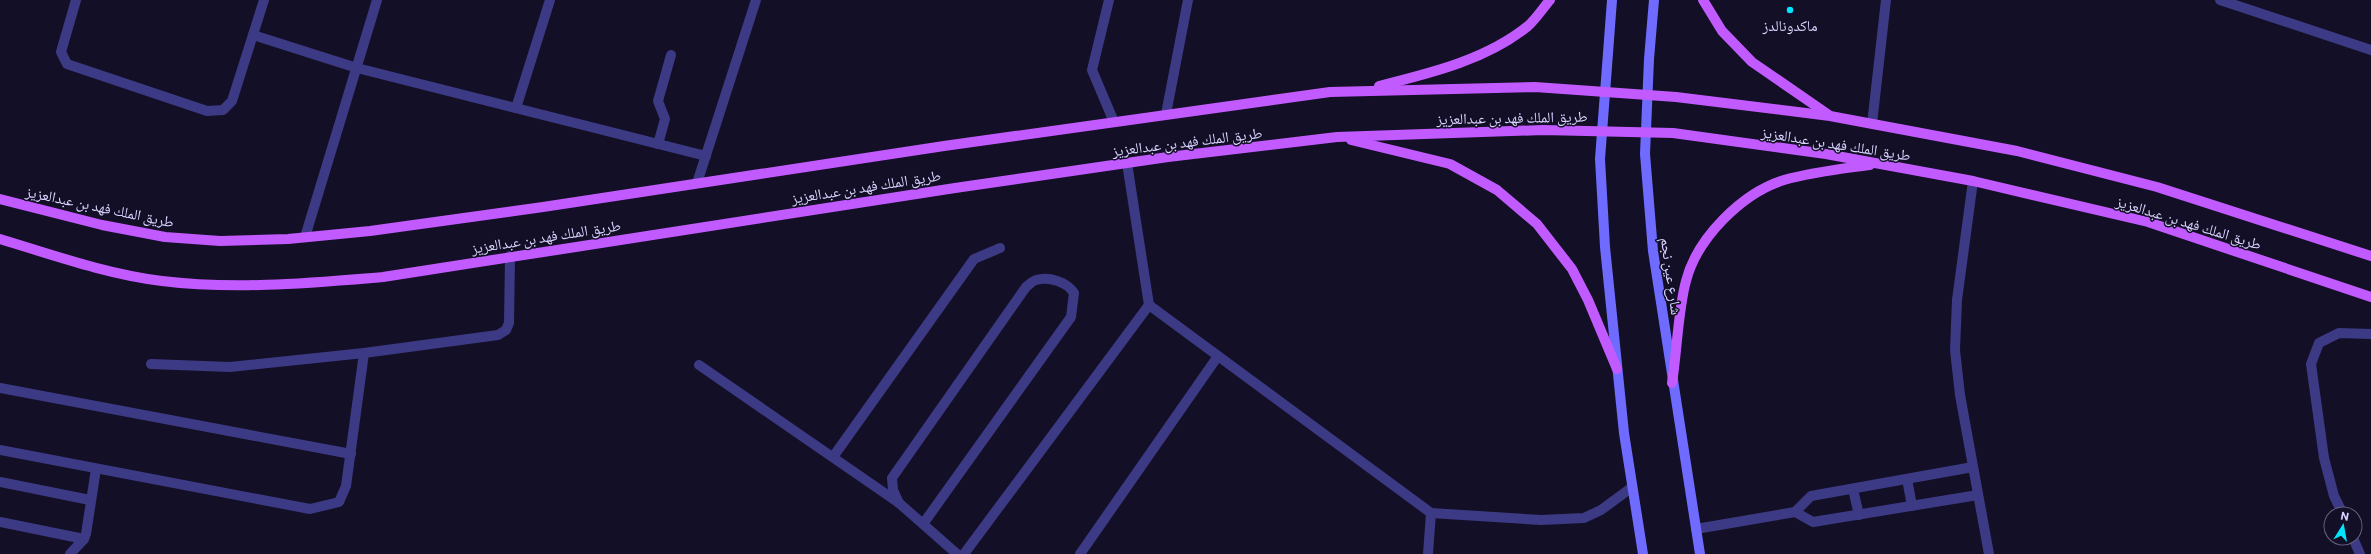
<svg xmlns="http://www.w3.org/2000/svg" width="2371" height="554" font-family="Commissioner,'Noto Naskh Arabic',sans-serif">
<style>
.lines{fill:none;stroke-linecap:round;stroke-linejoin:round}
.lane{stroke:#3d3a85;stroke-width:10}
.street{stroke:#3d3a85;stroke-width:10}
.secondary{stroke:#6f6bff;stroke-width:10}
.primary{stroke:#c25bff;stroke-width:10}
.poi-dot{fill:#00e5ff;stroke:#130f26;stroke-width:1.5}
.labels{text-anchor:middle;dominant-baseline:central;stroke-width:3;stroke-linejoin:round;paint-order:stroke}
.poi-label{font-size:15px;fill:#d9d4ff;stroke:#130f26}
.street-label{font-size:15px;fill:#d9d4ff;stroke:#130f26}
</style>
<rect width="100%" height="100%" fill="#130f26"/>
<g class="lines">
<g class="lane">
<path d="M76,0L61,52L67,64L207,111L223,110L232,101L264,0"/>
<path d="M253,35L357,68L706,156"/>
<path d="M516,108L550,0"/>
<path d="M1166,114L1188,0"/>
<path d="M658,144L665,119L658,101L671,55"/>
<path d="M1127,163L1149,305L1431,513L1541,520L1584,518L1601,510L1631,488"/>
<path d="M1973,181L1957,300L1955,350L1960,395L1989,554"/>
<path d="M151,364L230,367L364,353L498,335L506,330L509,323L510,256"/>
<path d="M699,365L899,503"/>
<path d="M0,388L351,454"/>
<path d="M0,450L310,509L339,502L346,486L364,353"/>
<path d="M833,457L974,259L1000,248"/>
<path d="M1907,479L1912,506"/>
<path d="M0,482L90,500"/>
<path d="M1853,489L1859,515"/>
<path d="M1795,512L1813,522L1978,495"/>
<path d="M2343,514L2334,496L2324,458L2311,364L2319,343L2339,333L2371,334"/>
<path d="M0,522L84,539"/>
<path d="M923,524L1071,317L1074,293C1067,282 1049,276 1036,280C1032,281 1029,285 1026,287L892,478L893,490L899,503L957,554"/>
<path d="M1696,529L1795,512L1811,496L1973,467"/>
<path d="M2353,538L2360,554"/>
<path d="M70,554L84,539L86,534L96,469"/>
<path d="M964,554L1149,305"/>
<path d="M1080,554L1218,356"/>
<path d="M1428,554L1431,513"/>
</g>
<g class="street">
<path d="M1109,0L1092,70L1114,122"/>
<path d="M2220,0L2371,50"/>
<path d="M1872,124L1886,0"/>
<path d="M697,183L756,0"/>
<path d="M305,237L377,0"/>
</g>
<g class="secondary">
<path d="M1612,0L1600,159L1605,247L1624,433L1643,554"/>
<path d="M1654,0L1649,59L1645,154L1653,251L1700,554"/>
</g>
<g class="primary">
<path d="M1703,0L1722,31L1752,62L1829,115"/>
<path d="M1379,86C1431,73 1486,60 1528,26C1536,19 1543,8 1550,0"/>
<path d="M1351,140L1450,164L1497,190L1537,224L1572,269L1588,300L1617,369"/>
<path d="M0,199L102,225L165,237L220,241L288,239L370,231L543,207L944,146L1330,92L1535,87L1676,97L1830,116L2017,151L2157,187L2371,256"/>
<path d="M0,239C53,255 106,274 162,281C235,290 310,283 383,277L955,188L1168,157L1337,137L1543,130L1673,133L1826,154L1973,181L2148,222L2371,297"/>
<path d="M1672,383C1677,352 1678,310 1686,281C1697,238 1742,193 1784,180C1812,172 1841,169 1870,165"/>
</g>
</g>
<circle class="poi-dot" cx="1790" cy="10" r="4"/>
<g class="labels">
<g class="poi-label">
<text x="1790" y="25">ماكدونالدز</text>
</g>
<g class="street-label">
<text transform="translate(1512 117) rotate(-1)">طريق الملك فهد بن عبدالعزيز</text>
<text transform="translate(1187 141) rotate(-7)">طريق الملك فهد بن عبدالعزيز</text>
<text transform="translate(1836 143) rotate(9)">طريق الملك فهد بن عبدالعزيز</text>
<text transform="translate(866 186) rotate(-9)">طريق الملك فهد بن عبدالعزيز</text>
<text transform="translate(100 206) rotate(12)">طريق الملك فهد بن عبدالعزيز</text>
<text transform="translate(2189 222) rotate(17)">طريق الملك فهد بن عبدالعزيز</text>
<text transform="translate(546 236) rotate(-9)">طريق الملك فهد بن عبدالعزيز</text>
<text transform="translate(1672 276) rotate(82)">شارع عين نجم</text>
</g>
</g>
<g transform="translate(2343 526) rotate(11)"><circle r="19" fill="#130f26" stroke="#625e7d"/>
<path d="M0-3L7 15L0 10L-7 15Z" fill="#00e5ff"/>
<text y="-6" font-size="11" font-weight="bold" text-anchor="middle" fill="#d9d4ff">N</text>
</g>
</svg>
